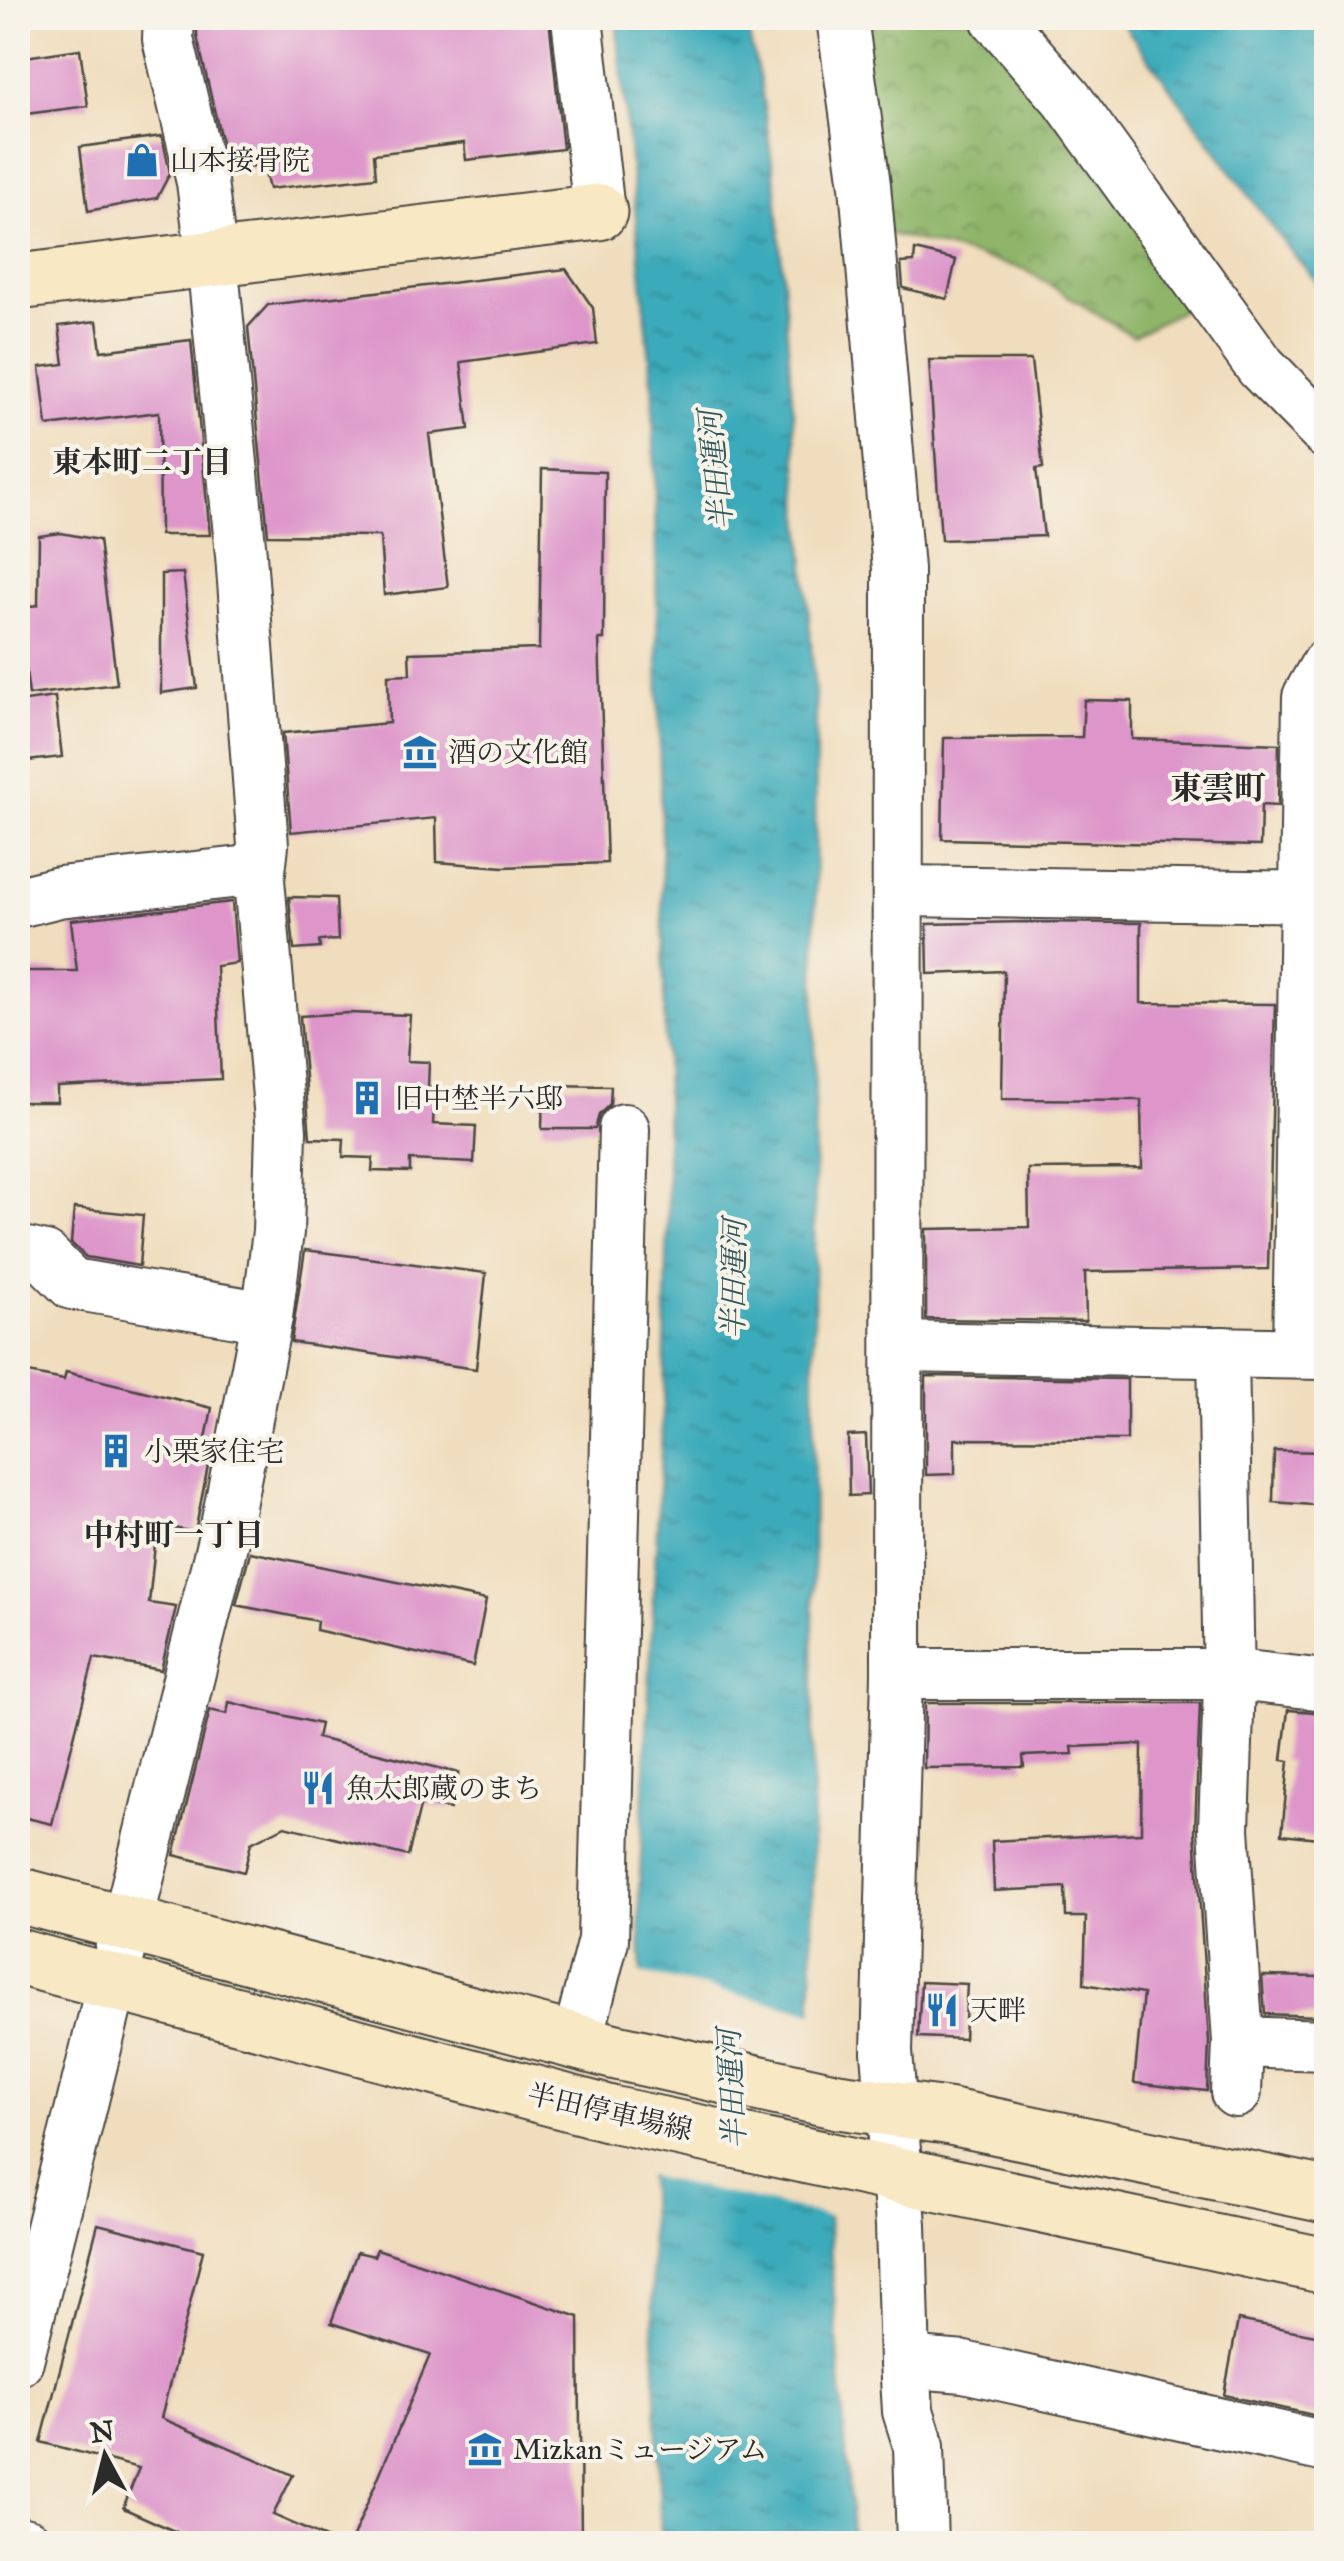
<svg xmlns="http://www.w3.org/2000/svg" width="1344" height="2561" font-family="'IM FELL Great Primer','Noto Serif JP',serif">
<style>
.forest{fill:url(#forest-crowns);stroke:#5d704a;stroke-width:2.5}
.water{fill:url(#water-ripples);stroke:#336a72;stroke-width:2.5}
.pier{fill:#f0ddbd}
.building{fill:#dd95ca}
.lines{fill:none;stroke-linecap:round;stroke-linejoin:round}
.street-casing{stroke:#494641;stroke-width:54}
.secondary-casing{stroke:#494641;stroke-width:59}
.street{stroke:#fff;stroke-width:50}
.secondary{stroke:#f8e8c3;stroke-width:55}
.labels{text-anchor:middle;dominant-baseline:central;stroke-width:8;stroke-linejoin:round;paint-order:stroke}
.poi-label{font-size:28px;fill:#2b2b2b;stroke:#f7f3e8;text-anchor:start}
.street-label{font-size:28px;fill:#2b2b2b;stroke:#f7f3e8}
.neighbourhood-label{font-size:30px;font-weight:bold;fill:#2b2b2b;stroke:#f7f3e8}
.water-label{font-size:30px;font-style:italic;fill:#31575d;stroke:#f7f3e8}
.quarter-label{font-size:32px;font-weight:bold;fill:#2b2b2b;stroke:#f7f3e8}
</style>
<defs>
<pattern id="forest-crowns" width="20" height="18" patternUnits="userSpaceOnUse" patternTransform="scale(2.5)"><rect width="20" height="18" fill="#8fb56a"/><path d="M2 6a3 3 0 1 1 6 0M12 15a3 3 0 1 1 6 0" fill="none" stroke="#759357"/></pattern>
<pattern id="water-ripples" width="26" height="14" patternUnits="userSpaceOnUse" patternTransform="scale(2.5)"><rect width="26" height="14" fill="#3baaba"/><path d="M2 4q2-2 4 0t4 0M15 11q2-2 4 0t4 0" fill="none" stroke="#328b97"/></pattern>
</defs>
<rect width="100%" height="100%" fill="#f7f3e8"/>
<filter id="ink" filterUnits="userSpaceOnUse"><feTurbulence type="fractalNoise" baseFrequency=".01" numOctaves="2"/><feDisplacementMap in="SourceGraphic" scale="20" xChannelSelector="R" yChannelSelector="G"/><feConvolveMatrix kernelMatrix="1 2 1 2 8 2 1 2 1" color-interpolation-filters="sRGB"/></filter>
<filter id="wash" filterUnits="userSpaceOnUse"><feTurbulence type="fractalNoise" baseFrequency=".0048" numOctaves="4" result="noise"/><feDisplacementMap in="SourceGraphic" scale="40" xChannelSelector="R" yChannelSelector="G"/><feGaussianBlur stdDeviation="2.25" result="paint"/><feColorMatrix in="noise" values="0 0 0 0 0 0 0 0 0 0 0 0 0 0 0 0 0 1.4 0 .05"/><feComposite in="paint" operator="in"/></filter>
<g filter="url(#wash)">
<rect width="100%" height="100%" fill="#f0ddbd"/>
<path class="forest" d="M856,18H975L1199,301L1133,336L1024,269L887,233Z"/>
<g class="water">
<path d="M616,18H744L760,79L776,189L816,708L812,2012L853,2543H661L639,1894L664,1388L668,1212L653,390Z"/>
<path d="M1119,18H1326V293L1280,238Z"/>
</g>
<path class="pier" d="M636,1972L817,2013L832,2217L643,2175Z"/>
<g id="blocks">
<g class="building">
<path d="M197,18H549L563,149L466,160L464,143L374,154L376,177L269,189L263,165L228,169L197,36Z"/>
<path d="M80,49L88,106L18,115V58Z"/>
<path d="M162,136L170,173L157,198L88,211L80,147Z"/>
<path d="M915,250L956,260L947,299L903,288L901,263L914,262Z"/>
<path d="M566,269L593,308L597,344L461,362L469,429L429,434L448,587L384,595L380,536L268,535L248,327L268,305Z"/>
<path d="M97,321L101,351L191,340L210,535H160L159,412L47,426L40,367L64,364L59,326Z"/>
<path d="M929,360H1031L1043,468L1036,469L1044,536L941,540Z"/>
<path d="M542,469L605,472L604,639H599L607,863L504,867L437,862L436,818L291,832L283,733L389,723L388,675L410,674L409,653L539,649Z"/>
<path d="M61,533L99,540L117,684L29,695L18,608L38,605L39,536Z"/>
<path d="M183,573L197,688L161,693V574Z"/>
<path d="M55,697L62,757L18,762V702Z"/>
<path d="M1084,700L1132,701V739L1279,744L1278,806L1261,805L1260,846L942,839L944,738L1082,737Z"/>
<path d="M289,897L336,898L338,940L319,941L320,948L294,950Z"/>
<path d="M232,902L237,963L216,966L221,1079L57,1087V1102H18V971H77L71,920Z"/>
<path d="M1024,922L1141,923V1003L1275,1004L1268,1269L1085,1272L1086,1321L926,1319V1229L1029,1227L1028,1169L1142,1168L1141,1100L1002,1099L1004,971L928,974L927,924Z"/>
<path d="M348,1013L410,1015L407,1061L429,1062L428,1088H435L433,1124L476,1126L474,1163L410,1160V1172L372,1171L373,1158L343,1157L344,1139L310,1138L300,1016Z"/>
<path d="M543,1085L611,1086L610,1104L599,1115L595,1129H542Z"/>
<path d="M74,1208L143,1215L139,1266L86,1257L71,1243Z"/>
<path d="M305,1250L486,1273L476,1369L291,1342Z"/>
<path d="M18,1371L64,1380L66,1372L212,1408L204,1449L211,1450L195,1532L157,1525L149,1603L176,1607L161,1670L94,1658L52,1824L18,1816Z"/>
<path d="M926,1376L1127,1379V1440L955,1439V1474L926,1475Z"/>
<path d="M866,1435L868,1495L849,1496L848,1436Z"/>
<path d="M1274,1451L1326,1452V1506L1273,1502Z"/>
<path d="M250,1552L486,1600L473,1666L316,1630L317,1621L236,1605Z"/>
<path d="M229,1702L320,1724L317,1738L459,1773L450,1809L421,1803L408,1856L285,1826L251,1843L244,1872L174,1855L210,1710L227,1714Z"/>
<path d="M925,1703H1200L1195,1831L1209,2042L1207,2091L1134,2083L1143,1994L1084,1984L1086,1917H1066L1065,1887L994,1891L992,1841L1141,1833L1142,1744L1072,1747L1073,1754L1023,1756L1024,1767L924,1768Z"/>
<path d="M1288,1710L1326,1713L1318,1838L1282,1834L1289,1761L1282,1760Z"/>
<path d="M1262,1976L1320,1977L1318,2016L1265,2014Z"/>
<path d="M921,1982L967,1984L964,2039L918,2037Z"/>
<path d="M98,2224L203,2251L161,2418L293,2475L273,2515L339,2544H203L123,2508L139,2468L41,2442Z"/>
<path d="M377,2249L579,2317L581,2544H350L430,2355L331,2323L357,2252L374,2256Z"/>
<path d="M1238,2320L1326,2337V2418L1224,2395Z"/>
</g>
</g>
</g>
<g filter="url(#ink)">
<use href="#blocks" fill-opacity="0" stroke="#494641" stroke-width="2.5"/>
<g class="lines">
<g class="street-casing">
<g id="street">
<path d="M577,18L599,212"/>
<path d="M842,18L865,185L898,569L897,1674L887,2052L901,2225L905,2362L908,2411L919,2446L922,2544"/>
<path d="M996,18L1067,99L1261,367L1326,433"/>
<path d="M900,891L1326,897"/>
<path d="M18,902L59,892L259,870"/>
<path d="M18,1251L45,1257L72,1284L267,1317"/>
<path d="M899,1347L1326,1354"/>
<path d="M1223,1352L1229,1685L1224,1829L1238,2042L1236,2092"/>
<path d="M1298,1353L1308,697L1326,665"/>
<path d="M897,1674H1227L1326,1685"/>
<path d="M577,2042L603,1940L624,1129"/>
<path d="M1238,2042L1326,2045"/>
<path d="M18,2360L224,1536L267,1317L278,1232L281,1131L259,880L263,845L241,555L212,259L202,182L168,39L169,18"/>
<path d="M905,2362L964,2367L1326,2447"/>
<path d="M18,2542L27,2544"/>
</g>
</g>
<g class="secondary-casing">
<g id="secondary">
<path d="M18,282L599,212"/>
<path d="M18,1895L612,2051L838,2101L946,2116L1326,2195"/>
<path d="M18,1957L611,2114L1326,2266"/>
</g>
</g>
<use href="#street" class="street"/>
<use href="#secondary" class="secondary"/>
</g>
</g>
<defs>
<g id="shop-bare" transform="scale(2.7)"><path d="M-5-2.5h2.3a2.7 3.5 0 0 1 5.4 0H5L5.5 6h-11ZM-1.5-2.5h3a1.5 2.3 0 0 0-3 0Z" fill="#1f6fb2" stroke="#f7f3e8" stroke-width="2.5" paint-order="stroke"/></g>
<g id="museum-bare" transform="scale(2.7)"><path d="M0-6L6-3V-2H-6V-3ZM-5-1h2V3h-2ZM-1-1h2V3h-2ZM3-1h2V3H3ZM-6 4H6V6H-6Z" fill="#1f6fb2" stroke="#f7f3e8" stroke-width="2.5" paint-order="stroke"/></g>
<g id="building-bare" transform="scale(2.7)"><path d="M-4-6H4V6H1V3H-1V6H-4ZM-2.5-4.3h1.7v1.8h-1.7ZM.8-4.3h1.7v1.8H.8ZM-2.5-1h1.7V.8h-1.7ZM.8-1h1.7V.8H.8Z" fill="#1f6fb2" stroke="#f7f3e8" stroke-width="2.5" paint-order="stroke"/></g>
<g id="restaurant-bare" transform="scale(2.7)"><path d="M-5-6h1v4h1v-4h1v4h1v-4h1v5L-1.5 .5V6h-2V.5L-5-1ZM5-6V6H3V1.5H1.5Q1.5-4 5-6Z" fill="#1f6fb2" stroke="#f7f3e8" stroke-width="2.5" paint-order="stroke"/></g>
</defs>
<g fill-rule="evenodd">
<use href="#shop-bare" x="142" y="160"/>
<use href="#museum-bare" x="420" y="752"/>
<use href="#building-bare" x="367" y="1098"/>
<use href="#building-bare" x="116" y="1451"/>
<use href="#restaurant-bare" x="318" y="1788"/>
<use href="#restaurant-bare" x="942" y="2010"/>
<use href="#museum-bare" x="485" y="2449"/>
</g>
<g class="labels">
<g class="poi-label">
<text x="170" y="160">山本接骨院</text>
<text x="448" y="752">酒の文化館</text>
<text x="395" y="1098">旧中埜半六邸</text>
<text x="144" y="1451">小栗家住宅</text>
<text x="346" y="1788">魚太郎蔵のまち</text>
<text x="970" y="2010">天畔</text>
<text x="513" y="2449">Mizkanミュージアム</text>
</g>
<g class="street-label">
<text transform="translate(610 2112) rotate(13)">半田停車場線</text>
</g>
<g class="neighbourhood-label">
<text x="142" y="462">東本町二丁目</text>
<text x="174" y="1535">中村町一丁目</text>
</g>
<g class="water-label">
<text transform="translate(716 470) rotate(-96)">半田運河</text>
<text transform="translate(734 1279) rotate(-89)">半田運河</text>
<text transform="translate(732 2089) rotate(-93)">半田運河</text>
</g>
<g class="quarter-label">
<text x="1218" y="788">東雲町</text>
</g>
</g>
<rect width="1344" height="2561" fill="none" stroke="#f7f3e8" stroke-width="60"/>
<g transform="translate(105 2456) rotate(353)" stroke="#f7f3e8" stroke-width="8" paint-order="stroke">
<path d="M0-8L18 38L0 25L-18 38Z" fill="#2b2b2b"/>
<text y="-15" font-size="28" font-weight="bold" text-anchor="middle" fill="#2b2b2b">N</text>
</g>
</svg>
